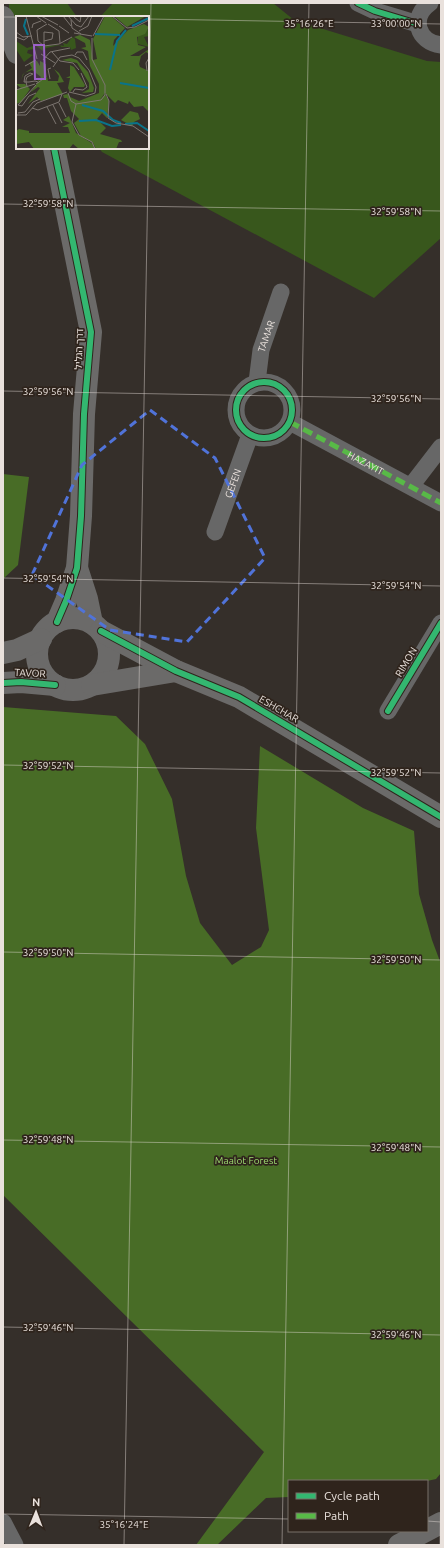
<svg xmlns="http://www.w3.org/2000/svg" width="444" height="1548" font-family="Ubuntu,'Noto Sans Hebrew',sans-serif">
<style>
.green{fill:#38571c}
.forest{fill:#486c26}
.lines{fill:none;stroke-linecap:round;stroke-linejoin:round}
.street{stroke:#676767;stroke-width:17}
.secondary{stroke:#6b6a69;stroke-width:22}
.quiet{stroke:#58b947;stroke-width:5;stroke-dasharray:10 5;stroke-linecap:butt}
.cycleway-casing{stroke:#2f241c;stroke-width:8}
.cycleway{stroke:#33b770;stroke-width:6}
.marked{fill:none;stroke:#5073d9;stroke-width:3;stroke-dasharray:8 5;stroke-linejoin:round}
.ticks{fill:none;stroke:#e9e1dc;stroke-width:1;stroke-opacity:0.45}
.labels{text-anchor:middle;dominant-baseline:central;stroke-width:3.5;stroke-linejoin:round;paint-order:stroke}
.street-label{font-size:10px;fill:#e9e1dc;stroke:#2f241c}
.park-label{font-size:10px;fill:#9fdc72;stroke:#2f241c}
.inset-river{fill:none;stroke:#09748a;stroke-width:2}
.inset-road{fill:none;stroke:#7d7671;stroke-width:1}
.view{fill:#9c62c8;fill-opacity:0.15;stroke:#9c62c8;stroke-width:2}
.inset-edge{fill:none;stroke:#e9e1dc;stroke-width:2}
.ticks-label{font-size:10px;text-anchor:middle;fill:#e9e1dc;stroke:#2f241c;stroke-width:3.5;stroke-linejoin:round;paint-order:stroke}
</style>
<rect width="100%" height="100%" fill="#352f2a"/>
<g class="green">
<path d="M9,3H67L77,17H17V27L9,15Z"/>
<path d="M113,3H273L294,20L427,61L441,62V238L374,298L102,152L99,148H148V17H100Z"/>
</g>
<g class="forest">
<path d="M3,474L29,477L18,565L3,579Z"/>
<path d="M3,707L116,716L145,744L172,799L186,876L200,923L232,965L261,947L269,930L256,828L260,746L363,808L414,831L419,894L432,940L441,964V1473L436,1479L427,1481H289V1497L266,1498L217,1545H196L264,1452L3,1195Z"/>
</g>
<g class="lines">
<g class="street">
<path d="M358,3L375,11L418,24"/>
<path d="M430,3C410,17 417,42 441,45"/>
<circle cx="264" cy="410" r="28"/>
<path id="s1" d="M257,382L261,350L281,292"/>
<path d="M290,422L441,503"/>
<path d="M411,486L441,447"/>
<path id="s2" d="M215,532L250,435"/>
<path d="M388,711L441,623"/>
<path d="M3,1522L15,1545"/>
</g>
<g class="secondary">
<path d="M3,17L17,53"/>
<path d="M54,148L91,332L84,414L81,516L77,568L66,601L57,622"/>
<path d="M77,568L87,599L92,623"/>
<circle cx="73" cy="654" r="36"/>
<path d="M101,631L176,671L239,697L441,817"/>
<path d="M3,653L17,650L41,639"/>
<path d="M3,683L21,682L55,685"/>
<path d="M92,685L176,671"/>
<path d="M399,1545L441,1523"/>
</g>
<path class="quiet" id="s3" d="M290,422L441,503"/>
<g class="cycleway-casing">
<g id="cycleway">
<path d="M358,3L375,11L418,24"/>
<path d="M54,148L91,332L84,414L81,516L77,568L66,601L57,622"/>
<circle cx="264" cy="410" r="28"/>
<path d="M101,631L176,671L239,697L441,817"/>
<path d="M3,683L21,682L55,685"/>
<path d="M388,711L441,623"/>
</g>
</g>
<use href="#cycleway" class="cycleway"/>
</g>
<path class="marked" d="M150,410L215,458L265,558L187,642L110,630L32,575L82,465Z"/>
<path class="ticks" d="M3,17H32M148,19L441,24M3,204L441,211M3,391L441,399M3,578L441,586M3,765L441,773M3,952L441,960M3,1140L441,1147M3,1327L441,1335M3,1514L289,1519M427,1521L441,1522M124,1545L151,3M282,1545L309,3M440,1545L441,1467"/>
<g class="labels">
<g class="street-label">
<text stroke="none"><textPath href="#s1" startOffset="47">TAMAR</textPath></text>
<text transform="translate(79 349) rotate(-88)">דרך הגליל</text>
<text stroke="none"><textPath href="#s3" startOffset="86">HAZAYIT</textPath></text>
<text stroke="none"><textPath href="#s2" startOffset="52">GEFEN</textPath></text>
<text transform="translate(406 662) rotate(-59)">RIMON</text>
<text transform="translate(30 673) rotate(3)">TAVOR</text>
<text transform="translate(279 709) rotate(30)">ESHCHAR</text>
</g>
<g class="park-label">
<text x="246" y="1160">Maalot Forest</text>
</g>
</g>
<g transform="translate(16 16)">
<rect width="133" height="133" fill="#352f2a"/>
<path d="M133,13V20L128,21L133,31L122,28V20ZM56,21L59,23L60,32L55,34L54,31H45L44,29L30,32L27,35L19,29V27L28,30L43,29L48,30L47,27L51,28ZM0,25L11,32L17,30L18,33L12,34L11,37L17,39L8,46L0,33Z" fill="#38571c"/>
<path d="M89,0H95L109,12L98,24L97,30L112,14L128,8L133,11L129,18L121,21L122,29L130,31L114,40H123L133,33V38L130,36L125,40L123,48L124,51L133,55V96L127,90L118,91L113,85L112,88L102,84L99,87L89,77L83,85L89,78L93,85L91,102L86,97L81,103L90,112L84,118L105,124L106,126H103L100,133H80L77,127L65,120L58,107L63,103L55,95L51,82H48L47,79L52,78L54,81L63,85L83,77V68L74,50L72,35L65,32L70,31L69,27L58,21L64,19L74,24L77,44L81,43L77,23ZM98,0H130L111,11ZM55,42L61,44L72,56L78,72L77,76L66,77L73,73V67L61,47L46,44ZM18,44L21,45L24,50V45L28,47L29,61L21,66L25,61L16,54L8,57L5,64L7,58L16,52L13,47ZM54,49L58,51L69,69L68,71H58L54,76L52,72L54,62H50L54,60ZM38,53L43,57L48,66L41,67L47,78L25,85L21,81L12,88L24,72L22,71L15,76L22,66L31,61L32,65H42L43,60ZM0,68H9L14,73L5,86L0,88V74L5,72ZM114,95L122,97L124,103L118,106L116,110L105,104ZM53,100L60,117L77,128L79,133H63L57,128L53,133H18L13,126L0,128V115L3,113L13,115V117H54L52,111H46L54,107L47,104Z" fill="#486c26"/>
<path class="inset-river" d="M10,3L8,10L12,19M116,10L133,2M79,18L104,19M94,54L101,25L110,14M104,67L133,72M66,89L87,95L97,104L105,107M63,105L80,104L96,110L105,109M109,108L121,107L133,115"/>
<path class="inset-road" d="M10,0L21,43M20,0L30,7M25,0L42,9M47,0L55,10M52,0L60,9L65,11L73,0M96,0L111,12L119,11L133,4M58,1L64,6L65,0M55,4L56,12L65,18M31,8L21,14L22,25L28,30L43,28L56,21M32,8L43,15L44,27M43,10L53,17M16,12L17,8L25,5M63,15L72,10L76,0M0,16L7,21L16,20M58,17L76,20M77,20L88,0M0,21L8,24L12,21M76,22V43L89,69V79L85,84L60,88L56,106L63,119L76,126L79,133M28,29V16L37,17L36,23L28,25M36,36L44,45L57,47L63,54M25,38L39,47M59,39L61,36H67L71,44M27,44L34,36L54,32M9,50L20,44M37,51L44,41L56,39L63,42L73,54L80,71L79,77L70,80L53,76M131,55L130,47L133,42M34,63L32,53L35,52M20,68L30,61L29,48M11,70L10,66V64L11,61L17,58L14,57L9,60L8,66H13L19,65L22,66M0,74L19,68M57,76L59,73L67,74L71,71L65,57M52,77L55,85L60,88M90,78L93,85L92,102L100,107L117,110L133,121M43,87L50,101M2,89L6,90L13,80L20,77M2,89L20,69M37,89L46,107M31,91L40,108M16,92L22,94L43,86L46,78M2,97L9,96L17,86L24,83M0,99H10L21,87L51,76"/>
<path class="view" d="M18,29H28L29,63H19Z"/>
<rect width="133" height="133" class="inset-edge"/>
</g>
<g class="ticks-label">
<text x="396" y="27">33°00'00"N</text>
<text x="309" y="27">35°16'26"E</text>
<text x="48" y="207">32°59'58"N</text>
<text x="396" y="215">32°59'58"N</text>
<text x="48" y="395">32°59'56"N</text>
<text x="396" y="402">32°59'56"N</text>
<text x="48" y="582">32°59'54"N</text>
<text x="396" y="589">32°59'54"N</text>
<text x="48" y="769">32°59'52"N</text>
<text x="396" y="776">32°59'52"N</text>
<text x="48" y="956">32°59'50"N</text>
<text x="396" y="963">32°59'50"N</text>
<text x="48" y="1143">32°59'48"N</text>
<text x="396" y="1151">32°59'48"N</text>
<text x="48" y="1331">32°59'46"N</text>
<text x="396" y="1338">32°59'46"N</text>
<text x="124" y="1528">35°16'24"E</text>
</g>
<rect width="444" height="1548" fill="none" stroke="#e9e1dc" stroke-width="8"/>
<rect x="288" y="1480" width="140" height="52" fill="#2f241c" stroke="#797069"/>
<rect x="296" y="1493" width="20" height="6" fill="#33b770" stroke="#797069"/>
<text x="324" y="1500" font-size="12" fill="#e9e1dc">Cycle path</text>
<rect x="296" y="1513" width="20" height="6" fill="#58b947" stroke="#797069"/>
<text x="324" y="1520" font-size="12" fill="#e9e1dc">Path</text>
<g transform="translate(36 1512) rotate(1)" stroke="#2f241c" stroke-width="3" paint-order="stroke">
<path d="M0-3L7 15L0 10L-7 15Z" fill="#e9e1dc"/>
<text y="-6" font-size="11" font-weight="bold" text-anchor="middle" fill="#e9e1dc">N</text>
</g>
</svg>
